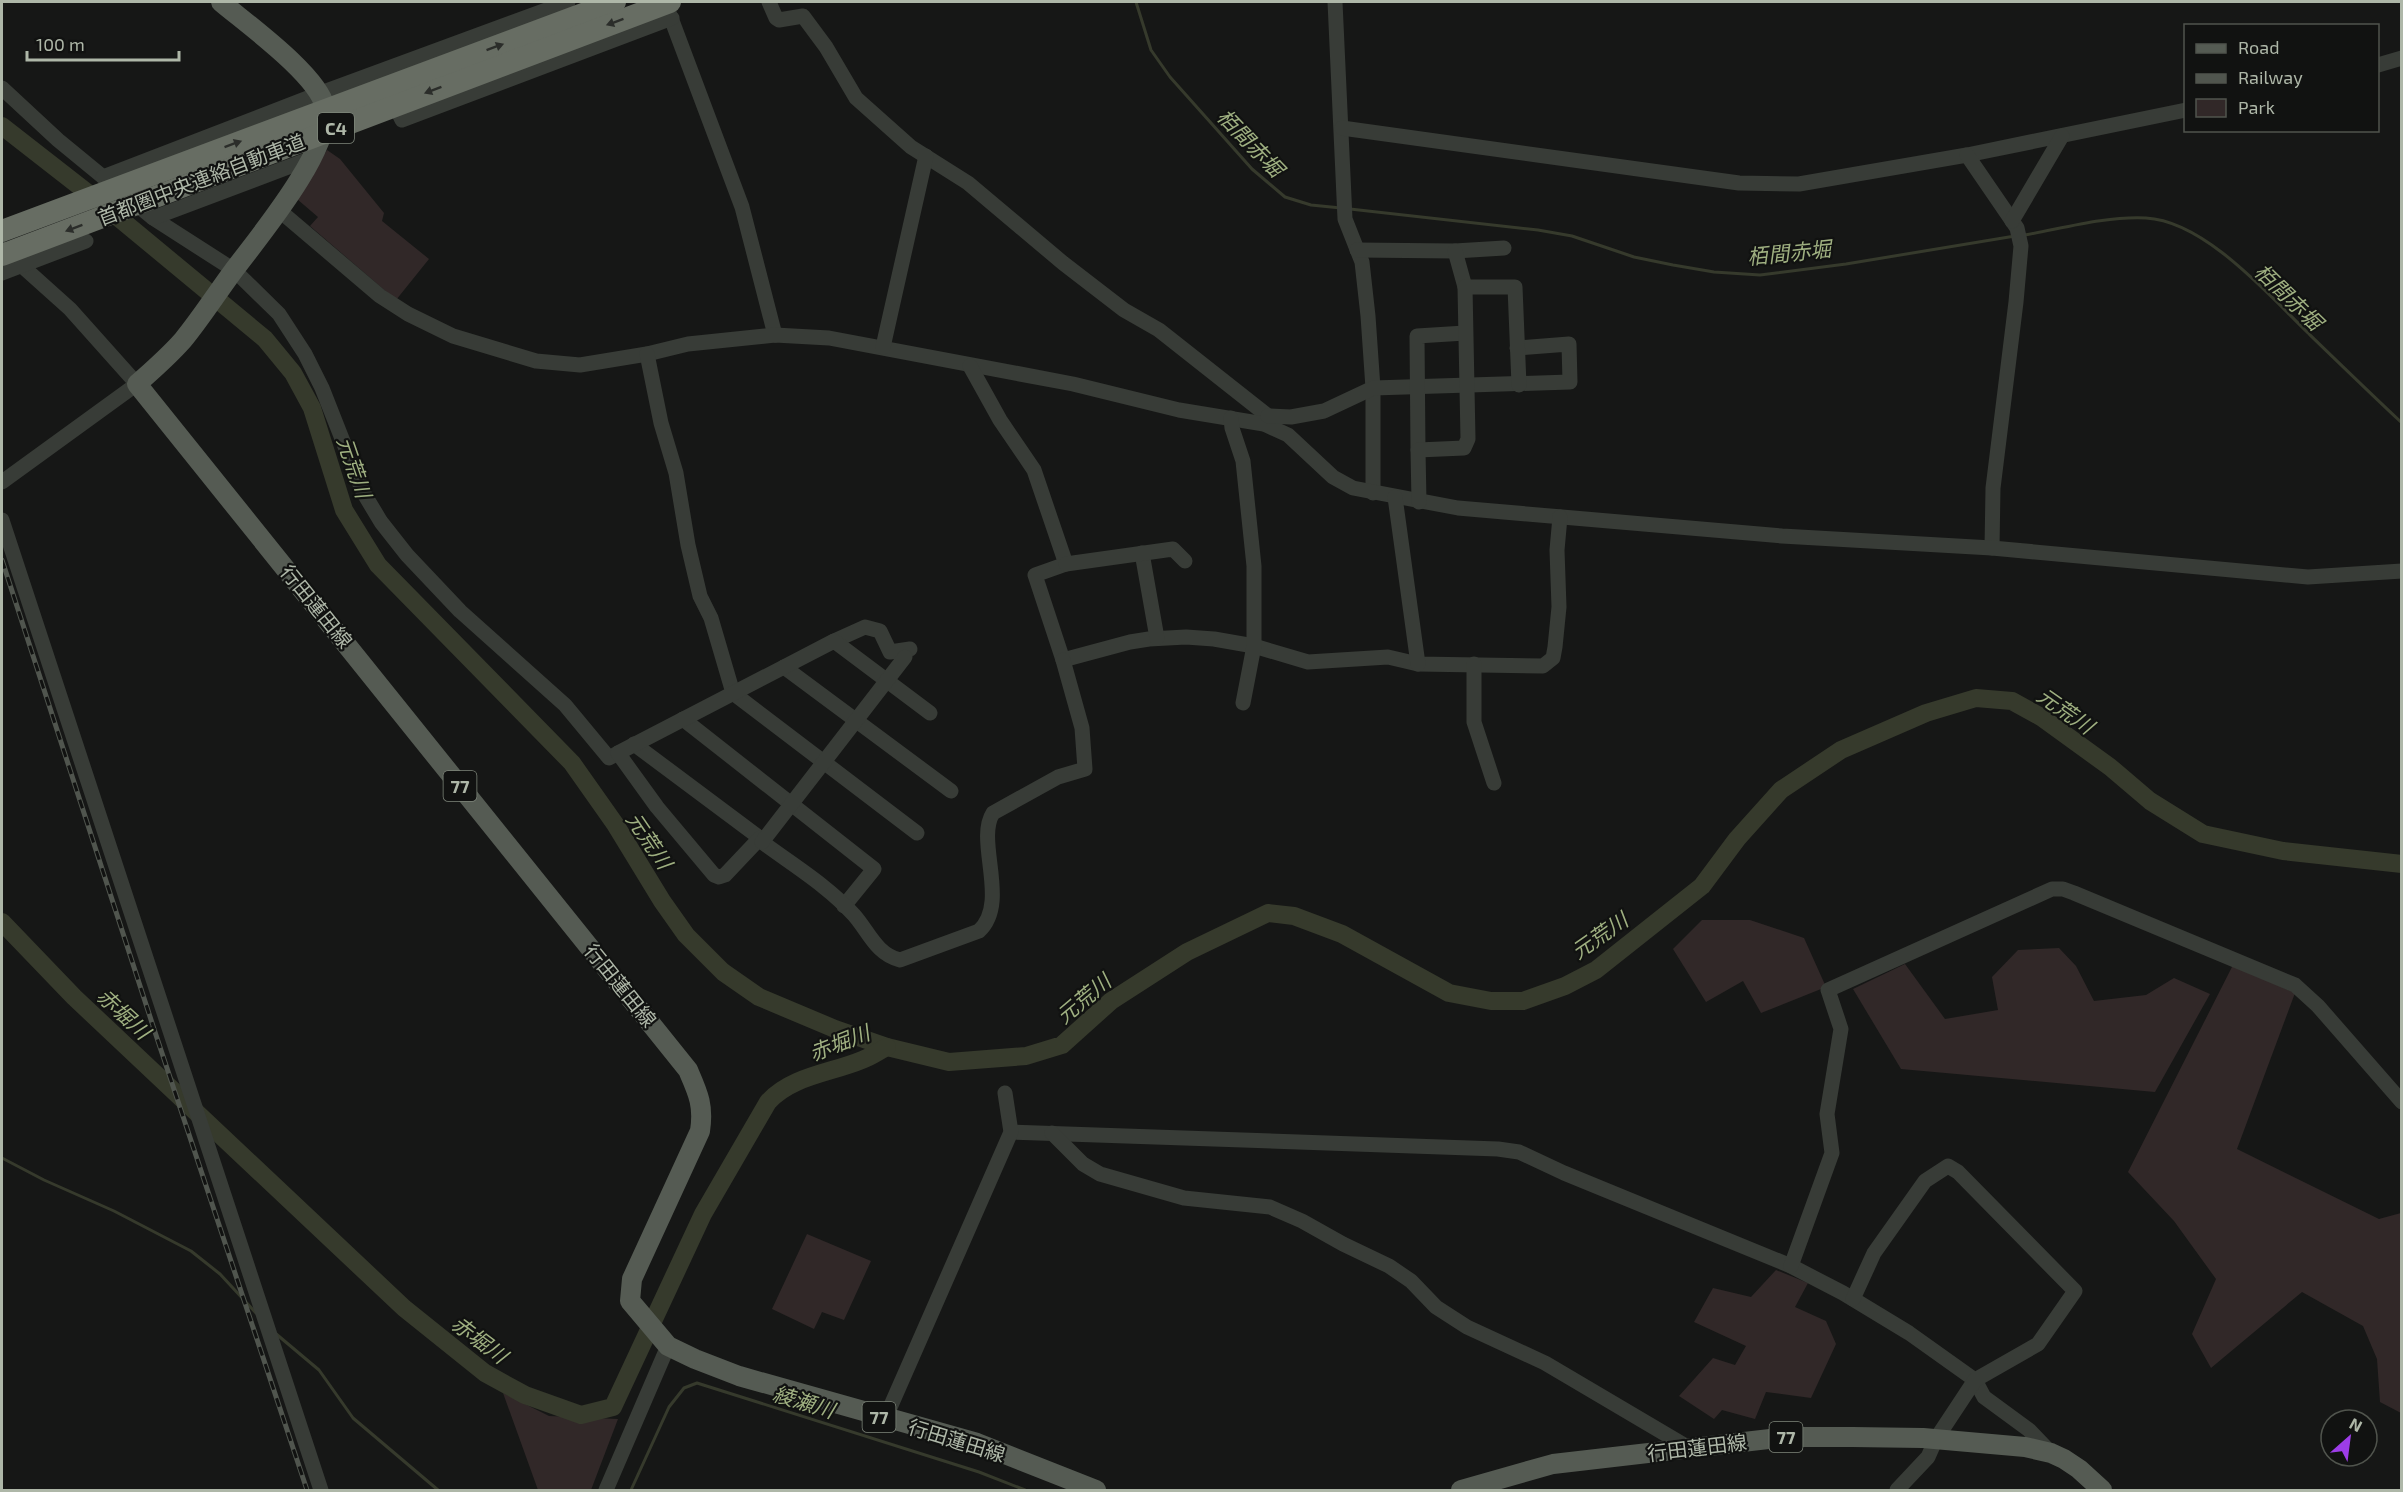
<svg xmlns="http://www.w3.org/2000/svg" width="2403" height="1492" font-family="'Exo 2','Noto Sans JP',sans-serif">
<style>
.green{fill:#312828}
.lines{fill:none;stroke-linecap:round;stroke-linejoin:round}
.stream{stroke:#363a2c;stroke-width:3}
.river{stroke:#363a2c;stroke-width:18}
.minor{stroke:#383c37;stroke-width:15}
.major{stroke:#555b53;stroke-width:20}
.rail-casing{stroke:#50554e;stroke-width:5}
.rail{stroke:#111211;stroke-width:3;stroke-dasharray:9;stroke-linecap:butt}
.highway-bridge{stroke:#676d63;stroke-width:22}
.oneway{fill:#2b2d2a}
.labels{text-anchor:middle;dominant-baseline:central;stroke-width:4.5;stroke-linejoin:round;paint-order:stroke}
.shield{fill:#111211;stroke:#7f867b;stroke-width:1.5}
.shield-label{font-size:18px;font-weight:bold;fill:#aeb7a8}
.street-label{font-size:20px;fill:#aeb7a8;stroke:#111211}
.water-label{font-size:21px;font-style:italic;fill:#9fb081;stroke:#111211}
</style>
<rect width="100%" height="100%" fill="#161716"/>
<g class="green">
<path d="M327,150L340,159L384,213L382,221L429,259L396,300L310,226L318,217L297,199Z"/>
<path d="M1702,920H1750L1804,938L1826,987L1761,1013L1743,981L1706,1002L1673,949Z"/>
<path d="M2059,948L2076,966L2094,1001L2146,995L2174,978L2210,994L2155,1092L1901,1069L1853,989L1905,964L1945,1019L1998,1010L1992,977L2018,950Z"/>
<path d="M2233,965L2295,993L2237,1149L2379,1219L2401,1213V1413L2380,1402L2377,1359L2363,1326L2302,1292L2211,1368L2192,1334L2216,1279L2174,1221L2128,1172Z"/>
<path d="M807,1234L871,1261L844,1320L822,1312L814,1329L772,1309Z"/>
<path d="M1776,1270L1808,1283L1795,1307L1826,1321L1836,1344L1811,1398L1766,1392L1755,1419L1722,1410L1714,1419L1679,1396L1713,1358L1735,1365L1746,1346L1694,1322L1713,1288L1751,1297Z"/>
<path d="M503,1393L549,1416L618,1419L591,1490H538Z"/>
</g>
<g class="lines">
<g class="stream">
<path d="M1136,2L1151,50L1170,77L1252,169L1285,197L1311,205L1341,208"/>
<path d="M1350,209L1538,230L1572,236L1634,257L1673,265L1714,272L1760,275L1846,264L2015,236"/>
<path d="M2025,235C2064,228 2106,216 2146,218C2204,221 2267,293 2307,332C2338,362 2370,393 2402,423"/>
<path d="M2,1158L44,1180L114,1211L191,1251L220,1274L256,1313"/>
<path d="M275,1333L319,1370L353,1418L438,1490"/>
<path d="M631,1490L669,1407L684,1388L697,1383L979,1472L1025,1490"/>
</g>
<g class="river">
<path d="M2,126L102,204L265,339L293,373L312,408L344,510L378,565L572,763L615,824L662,901L686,935L723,972L759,997L835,1029L887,1047L949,1062L1026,1056L1062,1045L1111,1001L1187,952L1268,913L1294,916L1342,934L1449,993L1491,1001H1523L1565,986L1596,970L1702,886L1737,839L1781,790L1841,750L1926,713L1976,698L2012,701L2041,717L2110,767L2150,801L2203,834L2283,851L2402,864"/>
<path d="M2,922L74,997L404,1308L485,1373L525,1395L581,1415L613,1407L703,1214L768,1102C791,1076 831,1073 862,1060C871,1057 879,1051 887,1047"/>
</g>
<g class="minor">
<path d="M665,2L742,207L775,335"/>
<path d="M769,2L776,18L779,20L803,16L826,47L856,98L911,147L968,183L1063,263L1124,310L1159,330L1268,416L1264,424"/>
<path d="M1335,2L1345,219L1362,262L1368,316L1373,388V493"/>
<path d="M2378,65L2402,58"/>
<path d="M2,88L58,140L153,218L234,270L279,314L305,354L322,388L363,492L381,522L407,555L460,611L565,705L609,758L618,753"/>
<path d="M392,99L402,120L672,18"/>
<path d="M1342,128L1739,183L1799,184L1967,155L2186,110"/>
<path d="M1967,155L2017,228L2021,246L2016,302L1993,488L1992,548"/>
<path d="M103,177L318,94L568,2"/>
<path d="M280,211L380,296L408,314L453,336L536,361L580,365L647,354L688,344L775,335L829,338L1073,384L1179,410L1264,424L1288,435L1333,477L1353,488L1458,508L1782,536L1992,548L2308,577L2402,571"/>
<path d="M153,218L312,158"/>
<path d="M2012,221L2062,136"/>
<path d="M2,248L70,309L137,384L2,482"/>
<path d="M1357,250L1455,251L1504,248"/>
<path d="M1455,251L1465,287"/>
<path d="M2,273L86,241"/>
<path d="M883,347L926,156"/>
<path d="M647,354L661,423L676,473L688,545L700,596L711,618L733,693L917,833"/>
<path d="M970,366L1000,420L1034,470L1066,564L1035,575L1063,660L1130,642L1149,639L1186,637L1214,639L1254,646L1308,662L1388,657L1418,664L1543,666L1553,658L1555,647L1559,607L1557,550L1560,517"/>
<path d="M1268,416L1291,417L1324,411L1373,388L1570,382L1569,344L1517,348"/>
<path d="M1231,418L1232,428L1243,461L1254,566V646L1243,703"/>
<path d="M1418,450L1417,336L1465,333"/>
<path d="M1395,497L1418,664"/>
<path d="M1419,502L1418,450L1464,448L1468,439L1465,287H1515L1519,385"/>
<path d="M2,520L321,1490"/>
<path d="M1142,553L1157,638"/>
<path d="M1066,564L1173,549L1185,561"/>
<path d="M834,641L865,627L880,631L890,652L910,649"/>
<path d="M1474,664V722L1494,783"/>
<path d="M784,667L951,791"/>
<path d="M683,719L874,869L844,906"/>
<path d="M634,744L760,838L762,842C793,865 828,886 854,915C869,932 876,954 900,960L979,931C1010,902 975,841 993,813L1058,777L1085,769L1082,728L1063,660"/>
<path d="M760,838L725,875L719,877L714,875L657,807L618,753L834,641L930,713"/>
<path d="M762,842L905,657"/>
<path d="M1011,1132L1498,1149L1519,1152L1564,1173L1791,1266L1843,1293L1909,1333L1975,1380L1984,1397L2029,1430L2051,1453"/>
<path d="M1052,1133L1083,1164L1100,1174L1184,1198L1270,1207L1302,1221L1343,1244L1389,1266L1411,1281L1436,1307L1467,1327L1545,1363L1689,1448"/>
<path d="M1791,1266L1832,1153L1827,1114L1841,1029L1828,990L2052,889H2063L2074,893L2295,985L2318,1006L2402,1102"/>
<path d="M1853,1299L1874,1253L1925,1181L1948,1166L1958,1172L2075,1291L2038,1344L1975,1380L1936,1439L1928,1457L1897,1490"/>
<path d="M885,1419L1011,1132L1005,1093"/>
<path d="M606,1490L668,1346"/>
</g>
<g class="major">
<path d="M221,2C247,24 318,75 325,107C334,147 258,238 234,270C217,293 201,318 183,340C169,356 153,370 137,384L688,1070C698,1093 704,1105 700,1131L632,1279L630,1301L668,1346L695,1359L739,1376L977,1443L1096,1490"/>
<path d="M1461,1490L1553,1464L1786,1437H1852L1923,1438L2025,1447L2051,1453L2064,1459L2079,1469L2102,1490"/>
</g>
<g class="rail-casing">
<path id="rail" d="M2,560L154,1029L307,1490"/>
</g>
<use href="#rail" class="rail"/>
<g class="highway-bridge">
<path d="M2,231L615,2"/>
<path d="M2,255L670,2"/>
</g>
</g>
<defs><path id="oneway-solid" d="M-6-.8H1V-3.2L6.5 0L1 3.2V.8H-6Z" transform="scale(1.5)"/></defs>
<g class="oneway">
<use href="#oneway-solid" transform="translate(615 22) rotate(160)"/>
<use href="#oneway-solid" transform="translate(495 47) rotate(-20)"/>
<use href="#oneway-solid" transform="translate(433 90) rotate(159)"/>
<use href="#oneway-solid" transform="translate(233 144) rotate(-20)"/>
<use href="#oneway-solid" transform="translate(74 228) rotate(159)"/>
</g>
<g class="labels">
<g class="shield">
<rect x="318" y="113" width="36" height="30" rx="4.5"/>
<rect x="443.5" y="771" width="33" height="30" rx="4.5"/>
<rect x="862.5" y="1402" width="33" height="30" rx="4.5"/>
<rect x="1769.5" y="1422" width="33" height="30" rx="4.5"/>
</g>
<g class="shield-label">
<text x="336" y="128">C4</text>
<text x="460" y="786">77</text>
<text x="879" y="1417">77</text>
<text x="1786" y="1437">77</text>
</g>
<g class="street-label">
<text transform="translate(201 179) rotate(-21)">首都圏中央連絡自動車道</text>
<text transform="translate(317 606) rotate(51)">行田蓮田線</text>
<text transform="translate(621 985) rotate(51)">行田蓮田線</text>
<text transform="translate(957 1440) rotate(17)">行田蓮田線</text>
<text transform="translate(1697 1447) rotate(-7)">行田蓮田線</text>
</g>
<g class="water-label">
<text transform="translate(1251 142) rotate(46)">栢間赤堀</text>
<text transform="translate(1789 252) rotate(-6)">栢間赤堀</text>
<text transform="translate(2289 296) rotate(44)">栢間赤堀</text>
<text transform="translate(355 467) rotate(71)">元荒川</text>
<text transform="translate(2066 710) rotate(35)">元荒川</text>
<text transform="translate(650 840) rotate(56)">元荒川</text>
<text transform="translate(1599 935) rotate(-35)">元荒川</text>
<text transform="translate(1083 998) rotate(-40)">元荒川</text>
<text transform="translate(124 1013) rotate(43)">赤堀川</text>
<text transform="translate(839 1042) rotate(-21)">赤堀川</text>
<text transform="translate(480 1339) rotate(37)">赤堀川</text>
<text transform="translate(804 1401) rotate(17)">綾瀬川</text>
</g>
</g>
<rect width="2403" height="1492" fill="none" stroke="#aeb7a8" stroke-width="6"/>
<rect x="2184" y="24" width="195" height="108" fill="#111211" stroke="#50544d" stroke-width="1.5"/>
<rect x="2196" y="44" width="30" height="9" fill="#555b53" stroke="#50544d" stroke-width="1.5"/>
<text x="2238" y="54" font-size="18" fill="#aeb7a8">Road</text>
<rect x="2196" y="74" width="30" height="9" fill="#50554e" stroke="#50544d" stroke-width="1.5"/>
<text x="2238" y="84" font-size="18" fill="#aeb7a8">Railway</text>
<rect x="2196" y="99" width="30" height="18" fill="#312828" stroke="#50544d" stroke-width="1.5"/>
<text x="2238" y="114" font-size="18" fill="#aeb7a8">Park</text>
<g transform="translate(2349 1438) rotate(28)"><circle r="28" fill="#111211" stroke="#50544d" stroke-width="1.5"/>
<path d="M0-4.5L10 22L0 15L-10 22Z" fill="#9d3de8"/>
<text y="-9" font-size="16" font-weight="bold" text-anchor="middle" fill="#aeb7a8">N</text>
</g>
<path d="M27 51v9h152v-9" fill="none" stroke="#aeb7a8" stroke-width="3"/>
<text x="36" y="51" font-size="18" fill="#aeb7a8" stroke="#111211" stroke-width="4.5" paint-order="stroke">100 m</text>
</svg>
